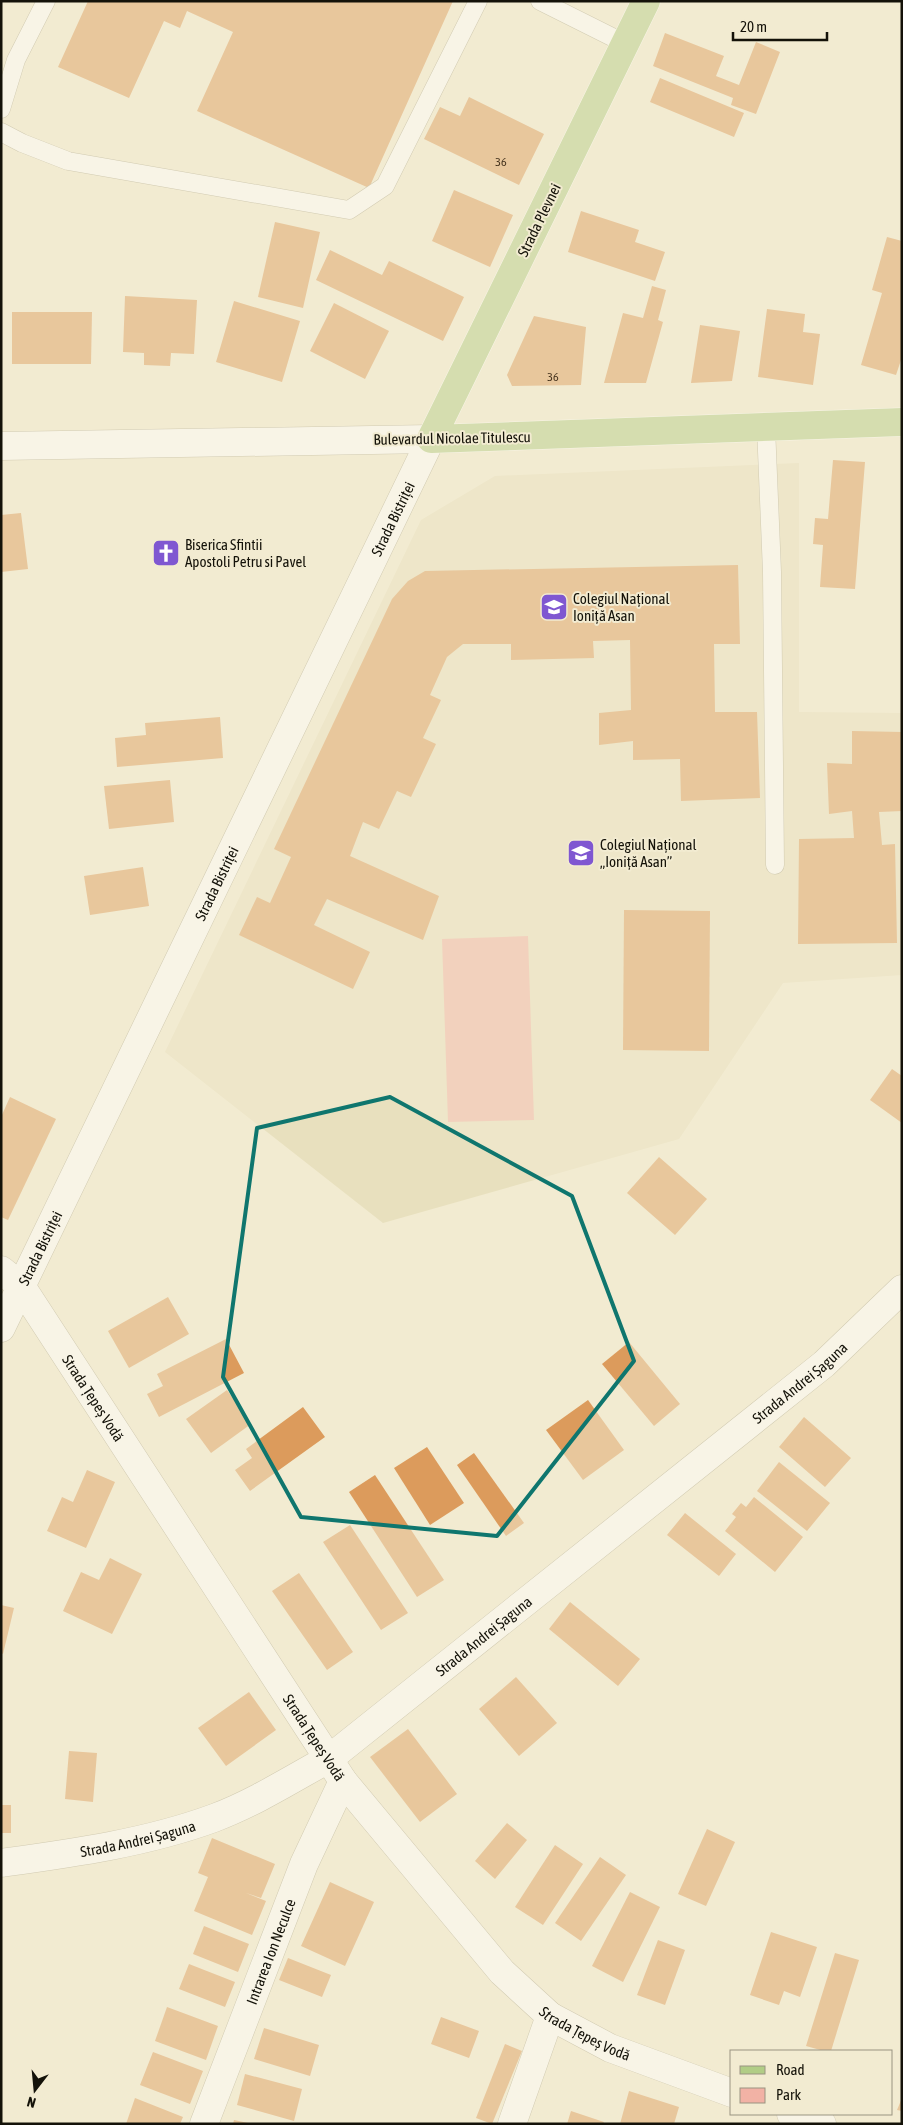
<svg xmlns="http://www.w3.org/2000/svg" width="903" height="2125" font-family="'Asap Condensed',sans-serif">
<style>
.built{fill:#e8e0be}
.green{fill:#f2b2a5}
.building{fill:#dc9b5c}
.lines{fill:none;stroke-linecap:round;stroke-linejoin:round}
.service-casing{stroke:#aba58c;stroke-width:19}
.minor-casing{stroke:#aba58c;stroke-width:29}
.tertiary-casing{stroke:#aba58c;stroke-width:29}
.primary-casing{stroke:#fff;stroke-width:29}
.service{stroke:#fff;stroke-width:18}
.minor{stroke:#fff;stroke-width:28}
.tertiary{stroke:#fff;stroke-width:28}
.primary{stroke:#b1cd86;stroke-width:28}
.marked{fill:none;stroke:#0f766e;stroke-width:4;stroke-linejoin:round}
.labels{text-anchor:middle;dominant-baseline:central;stroke-width:4;stroke-linejoin:round;paint-order:stroke}
.number-label{font-size:12px;fill:#46341e}
.street-label{font-size:15px;fill:#141209;stroke:#f2ebd1}
.poi-label{font-size:15px;fill:#141209;stroke:#f2ebd1;text-anchor:start}
</style>
<rect width="100%" height="100%" fill="#f2ebd1"/>
<path class="built" d="M799,463V712L902,713V975L783,983L679,1139L383,1223L165,1052L421,520L495,476Z"/>
<path class="green" d="M528,936L534,1120L448,1122L442,939Z"/>
<g class="building">
<path d="M88,1H453L369,188L197,111L233,32L187,11L180,28L164,21L129,98L58,67Z"/>
<path d="M665,33L724,56L716,76L739,85L756,42L780,52L756,114L731,105L733,98L653,66Z"/>
<path d="M660,78L744,113L734,137L650,102Z"/>
<path d="M469,97L544,134L519,185L424,139L440,107L460,116Z"/>
<path d="M454,190L513,215L490,267L432,241Z"/>
<path d="M581,211L639,230L635,242L665,252L655,281L568,252Z"/>
<path d="M275,222L320,232L303,308L258,297Z"/>
<path d="M887,237L902,241V357L896,375L861,365L882,293L872,290Z"/>
<path d="M330,250L382,275L389,261L464,297L443,341L316,280Z"/>
<path d="M652,286L666,290L658,320L663,322L646,383H604L623,313L643,318Z"/>
<path d="M125,296L197,300L194,354L171,353L170,366L144,365V353L123,352Z"/>
<path d="M234,301L300,321L282,382L216,362Z"/>
<path d="M334,303L389,331L365,379L310,351Z"/>
<path d="M767,309L805,314L803,332L820,334L813,385L758,377Z"/>
<path d="M12,312H92L91,364H12Z"/>
<path d="M534,316L586,327L581,385L512,386L507,375Z"/>
<path d="M700,325L740,331L732,381L691,383Z"/>
<path d="M833,460L865,462L855,589L820,587L823,545L813,544L815,518L828,519Z"/>
<path d="M21,513L28,569L1,572V515Z"/>
<path d="M738,565L740,644H714L715,712H757L760,798L681,801L680,759L633,760V741L599,745V713L631,710L630,640L593,641L594,658L511,660V644H463L447,657L430,695L441,700L423,738L436,744L411,797L397,791L379,829L363,822L350,856L439,896L423,940L327,899L314,925L370,952L353,989L239,935L257,897L270,903L291,857L274,849L392,599L408,581L425,571Z"/>
<path d="M220,717L223,758L117,767L115,738L146,735L145,723Z"/>
<path d="M852,731L902,732V811L879,812L882,845L895,844L897,943L798,944L799,839L854,838L852,811L829,814L827,763L852,764Z"/>
<path d="M170,780L174,822L109,829L104,786Z"/>
<path d="M143,867L149,906L90,915L84,876Z"/>
<path d="M624,910L710,911L709,1051L623,1050Z"/>
<path d="M892,1069L902,1076V1123L870,1100Z"/>
<path d="M10,1097L56,1119L8,1220L1,1217V1117Z"/>
<path d="M659,1157L707,1199L675,1235L627,1193Z"/>
<path d="M168,1297L189,1334L129,1368L108,1331Z"/>
<path d="M226,1339L244,1373L159,1417L147,1394L163,1386L157,1374Z"/>
<path d="M629,1342L680,1404L654,1426L602,1364Z"/>
<path d="M227,1390L251,1424L211,1453L186,1419Z"/>
<path d="M588,1400L624,1450L583,1480L546,1430Z"/>
<path d="M303,1407L325,1437L250,1491L235,1470L252,1458L246,1449Z"/>
<path d="M804,1417L851,1458L825,1487L779,1447Z"/>
<path d="M427,1447L464,1503L430,1525L394,1468Z"/>
<path d="M474,1453L524,1523L506,1536L457,1465Z"/>
<path d="M779,1462L830,1503L807,1531L757,1491Z"/>
<path d="M87,1470L115,1482L86,1548L47,1531L62,1497L73,1502Z"/>
<path d="M375,1475L444,1580L417,1597L349,1492Z"/>
<path d="M754,1497L803,1537L775,1572L725,1531L736,1517L732,1514L741,1503L746,1507Z"/>
<path d="M685,1513L736,1554L719,1576L667,1535Z"/>
<path d="M350,1525L408,1613L381,1630L323,1542Z"/>
<path d="M110,1558L142,1574L112,1634L63,1611L81,1572L99,1580Z"/>
<path d="M299,1573L353,1652L327,1670L272,1591Z"/>
<path d="M570,1602L640,1659L618,1686L549,1629Z"/>
<path d="M1,1605L14,1608L3,1654L1,1653Z"/>
<path d="M516,1677L557,1723L519,1756L479,1709Z"/>
<path d="M249,1692L276,1730L226,1766L198,1728Z"/>
<path d="M408,1729L457,1794L420,1822L370,1757Z"/>
<path d="M69,1751L97,1753L93,1802L65,1799Z"/>
<rect x="1" y="1805" width="10" height="28"/>
<path d="M507,1823L527,1840L495,1879L475,1861Z"/>
<path d="M707,1829L735,1842L706,1906L678,1894Z"/>
<path d="M212,1838L275,1864L261,1898L246,1893L266,1901L252,1935L194,1911L208,1877L198,1873Z"/>
<path d="M555,1845L583,1864L543,1925L515,1907Z"/>
<path d="M600,1857L626,1875L581,1941L555,1923Z"/>
<path d="M330,1882L374,1902L345,1966L301,1946Z"/>
<path d="M630,1892L660,1907L623,1982L592,1966Z"/>
<path d="M204,1926L249,1944L238,1972L193,1954Z"/>
<path d="M771,1932L817,1947L800,1997L784,1991L779,2005L750,1995Z"/>
<path d="M658,1940L685,1950L665,2005L637,1995Z"/>
<path d="M835,1953L859,1960L831,2051H824L806,2046Z"/>
<path d="M288,1958L331,1975L322,1997L279,1980Z"/>
<path d="M189,1964L235,1982L225,2007L179,1989Z"/>
<path d="M167,2007L218,2026L206,2060L155,2041Z"/>
<path d="M441,2017L479,2031L469,2058L431,2044Z"/>
<path d="M264,2028L319,2045L310,2076L254,2059Z"/>
<path d="M505,2044L522,2051L492,2124L476,2118Z"/>
<path d="M153,2052L203,2071L190,2104L140,2085Z"/>
<path d="M245,2074L302,2089L294,2121L237,2105Z"/>
<path d="M629,2091L679,2107L674,2124H620Z"/>
<path d="M135,2098L183,2117L180,2124H126Z"/>
<path d="M902,2098V2111L897,2110Z"/>
<path d="M571,2111L604,2122L603,2124H567Z"/>
<path d="M234,2120L248,2123V2124H233Z"/>
</g>
<g class="lines">
<g class="service-casing">
<g id="service">
<path d="M540,1L626,44"/>
<path d="M1,109L16,60L46,1"/>
<path d="M1,132L22,143L68,161L349,210L385,186L478,1"/>
<path d="M766,427L772,572L775,865"/>
</g>
</g>
<g class="minor-casing">
<g id="minor">
<path id="s1" d="M1,1270L21,1286L343,1781L502,1972L550,2016L610,2048L732,2093"/>
<path id="s2" d="M1,1328L431,439"/>
<path id="s3" d="M1,1863C73,1853 146,1843 214,1818C254,1803 292,1779 330,1758L824,1364L902,1289"/>
<path d="M791,2114L822,2124"/>
<path id="s4" d="M204,2124L304,1864L343,1781"/>
<path d="M512,2124L550,2016"/>
</g>
</g>
<g class="tertiary-casing">
<path id="tertiary" d="M1,446L431,439"/>
</g>
<g class="primary-casing">
<path id="primary" d="M646,1L431,439L902,422"/>
</g>
<use href="#service" class="service"/>
<use href="#minor" class="minor"/>
<use href="#tertiary" class="tertiary"/>
<use href="#primary" class="primary"/>
</g>
<path d="M0 0H903V2125H0ZM390,1097L572,1196L634,1361L497,1536L301,1517L223,1377L257,1128Z" fill="#f2ebd1" fill-opacity=".55" fill-rule="evenodd"/>
<path class="marked" d="M390,1097L572,1196L634,1361L497,1536L301,1517L223,1377L257,1128Z"/>
<defs>
<g id="church-square" transform="scale(1.4375)"><rect x="-9" y="-9" width="18" height="18" rx="4" fill="#7f57d1" stroke="#f2ebd1"/><path d="M-1.2-6h2.4v3.5h3.3v2.4h-3.3V6h-2.4V-.1h-3.3v-2.4h3.3Z" fill="#fff"/></g>
<g id="school-square" transform="scale(1.4375)"><rect x="-9" y="-9" width="18" height="18" rx="4" fill="#7f57d1" stroke="#f2ebd1"/><path d="M0-5L7-2L0 1L-7-2ZM-4 1L0 2.5L4 1V4Q0 6-4 4Z" fill="#fff"/></g>
</defs>
<g fill-rule="evenodd">
<use href="#church-square" x="166" y="553"/>
<use href="#school-square" x="554" y="607"/>
<use href="#school-square" x="581" y="853"/>
</g>
<g class="labels">
<g class="number-label">
<text x="501" y="162">36</text>
<text x="553" y="377">36</text>
</g>
<g class="street-label">
<text transform="translate(539 220) rotate(-64)">Strada Plevnei</text>
<text transform="translate(452 438) rotate(-1)">Bulevardul Nicolae Titulescu</text>
<text stroke="none"><textPath href="#s2" startOffset="899">Strada Bistriței</textPath></text>
<text stroke="none"><textPath href="#s2" startOffset="494">Strada Bistriței</textPath></text>
<text stroke="none"><textPath href="#s2" startOffset="89">Strada Bistriței</textPath></text>
<text stroke="none"><textPath href="#s3" startOffset="950">Strada Andrei Șaguna</textPath></text>
<text stroke="none"><textPath href="#s1" startOffset="159">Strada Țepeș Vodă</textPath></text>
<text stroke="none"><textPath href="#s3" startOffset="545">Strada Andrei Șaguna</textPath></text>
<text stroke="none"><textPath href="#s1" startOffset="564">Strada Țepeș Vodă</textPath></text>
<text stroke="none"><textPath href="#s3" startOffset="139">Strada Andrei Șaguna</textPath></text>
<text stroke="none"><textPath href="#s4" startOffset="185">Intrarea Ion Neculce</textPath></text>
<text stroke="none"><textPath href="#s1" startOffset="969">Strada Țepeș Vodă</textPath></text>
</g>
<g class="poi-label">
<text x="185" y="544">Biserica Sfintii<tspan x="185" dy="17">Apostoli Petru si Pavel</tspan></text>
<text x="573" y="598">Colegiul Național<tspan x="573" dy="17">Ioniță Asan</tspan></text>
<text x="600" y="844">Colegiul Național<tspan x="600" dy="17">„Ioniță Asan”</tspan></text>
</g>
</g>
<rect width="903" height="2125" fill="none" stroke="#141209" stroke-width="5"/>
<rect x="730" y="2050" width="162" height="65" fill="#f2ebd1" stroke="#999481"/>
<rect x="740" y="2066" width="25" height="8" fill="#b1cd86" stroke="#999481"/>
<text x="776" y="2075" font-size="15" fill="#141209">Road</text>
<rect x="740" y="2088" width="25" height="15" fill="#f2b2a5" stroke="#999481"/>
<text x="776" y="2100" font-size="15" fill="#141209">Park</text>
<g transform="translate(35 2090) rotate(196)" stroke="#f2ebd1" stroke-width="4" paint-order="stroke">
<path d="M0-4L9 19L0 12L-9 19Z" fill="#141209"/>
<text y="-8" font-size="14" font-weight="bold" text-anchor="middle" fill="#141209">N</text>
</g>
<path d="M733 32v8h94v-8" fill="none" stroke="#141209" stroke-width="2.5"/>
<text x="740" y="32" font-size="15" fill="#141209" stroke="#f2ebd1" stroke-width="4" paint-order="stroke">20 m</text>
</svg>
